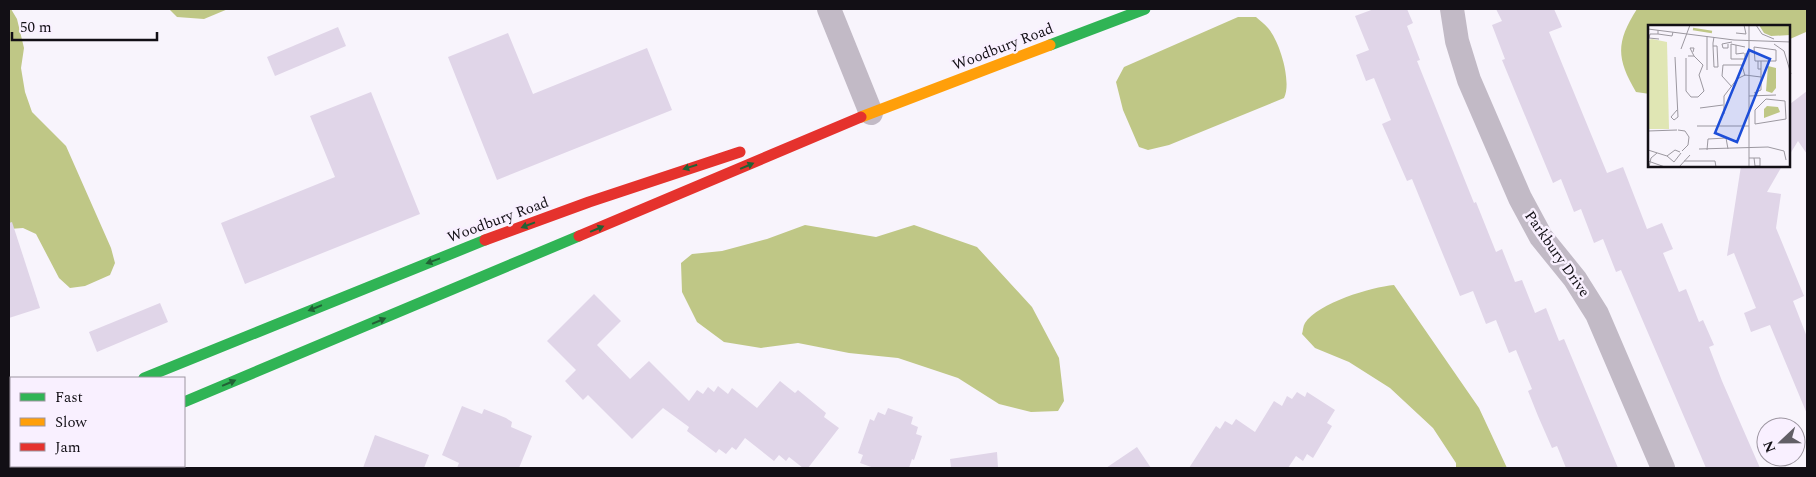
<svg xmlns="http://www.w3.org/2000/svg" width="1816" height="477" font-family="Spectral,serif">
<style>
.water{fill:#bfc786}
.building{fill:#e0d5e8}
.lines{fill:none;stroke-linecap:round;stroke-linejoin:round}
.street{stroke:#c2bac6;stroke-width:24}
.fast{stroke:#30b455;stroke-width:11}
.slow{stroke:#ff9f0a;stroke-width:11}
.jam{stroke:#e5322d;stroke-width:11}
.oneway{fill:#216235}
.labels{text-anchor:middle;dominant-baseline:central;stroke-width:5;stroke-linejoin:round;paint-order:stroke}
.street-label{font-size:15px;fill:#120f15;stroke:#f9f0ff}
.inset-river{fill:none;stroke:#bfc786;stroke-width:2.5}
.inset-road{fill:none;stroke:#9c98a0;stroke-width:1}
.view{fill:#1d4ed8;fill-opacity:0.15;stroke:#1d4ed8;stroke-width:2.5}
.inset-edge{fill:none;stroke:#120f15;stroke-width:2.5}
</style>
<rect width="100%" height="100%" fill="#f8f4fc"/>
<g class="water">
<path d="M9,9H11L17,19L24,48L21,68L25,92L32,112L66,146L111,248L115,263L110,275L85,286L70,288L59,278L36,234L23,228L9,229Z"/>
<path d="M169,9H228L204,19L177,17Z"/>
<path d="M1637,9H1807L1806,32L1790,39V26H1650V94L1636,92C1616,58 1616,42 1637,9Z"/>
<path d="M1238,17H1256C1260,21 1265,24 1268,28C1280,42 1292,82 1284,98L1169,145L1148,150L1139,147L1123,110L1116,82L1124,67Z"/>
<path d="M805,225L876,237L914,225L977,247L1032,307L1059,358L1064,401L1058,411L1031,412L999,404L958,378L898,358L849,353L798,343L761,348L724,342L697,322L682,292L681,263L692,254L722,251L767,239Z"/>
<path d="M1394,285L1479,408L1507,468H1456V463L1433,428L1390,388L1349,362L1315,348L1302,334C1303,331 1303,326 1305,323C1318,303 1371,287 1394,285Z"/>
</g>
<g class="building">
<path d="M1374,9H1407L1413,23L1407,26L1420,60L1417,61L1474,203L1476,202L1496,252L1502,249L1515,282L1522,280L1535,313L1546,308L1559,341L1564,339L1618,468H1566L1557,446L1552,448L1538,416L1528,391L1532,389L1516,350L1509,353L1496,320L1486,324L1473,291L1460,296L1412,179L1407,181L1382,124L1391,120L1374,78L1366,81L1356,55L1369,50L1355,16Z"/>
<path d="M1496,9H1554L1562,27L1549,32L1607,173L1623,167L1647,229L1662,223L1673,249L1663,253L1679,292L1686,289L1699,322L1703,320L1714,345L1709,347L1722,381L1760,468H1706L1621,270L1616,272L1603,239L1594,243L1581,209L1574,212L1561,179L1553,183L1502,60L1505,59L1492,25L1502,21Z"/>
<path d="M338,27L346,46L275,76L267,57Z"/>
<path d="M508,33L533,94L647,48L672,110L497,180L448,57Z"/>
<path d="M1807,91V154L1798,141L1790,154V104Z"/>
<path d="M371,92L420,214L245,284L221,223L335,177L310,116Z"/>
<path d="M1741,166H1782L1767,192L1781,194L1776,228L1804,296L1793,301L1807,337V414L1770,325L1751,332L1744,313L1756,308L1734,253L1727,256Z"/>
<path d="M12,222L40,308L9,318V223Z"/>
<path d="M594,294L621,321L597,345L630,379L649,361L689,401L697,390L703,394L708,387L714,392L718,386L728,394L732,388L757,408L780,381L795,393L798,390L826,413L824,417L839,428L808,468H803L789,457L786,461L779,455L774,461L745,438L736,450L732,447L726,454L719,449L716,453L687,431L689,427L663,408L632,439L588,395L583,400L565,381L576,370L547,341Z"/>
<path d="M160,303L168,322L97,352L89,332Z"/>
<path d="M1297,392L1305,397L1307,392L1335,410L1327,423L1332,426L1313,458L1307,454L1303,461L1296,456L1288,468H1189L1216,426L1220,429L1225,421L1232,425L1236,419L1255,432L1274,401L1282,406L1287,396L1292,399Z"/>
<path d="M462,406L482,414L484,409L506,418L512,422L511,427L532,436L519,468H457L459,463L442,455Z"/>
<path d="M888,408L913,417L911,424L918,427L916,434L922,436L914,460L912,459L909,468H874L860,463L863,455L858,453L870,419L874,421L878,412L885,415Z"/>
<path d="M375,435L429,455L424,468H363Z"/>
<path d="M1137,447L1151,468H1106Z"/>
<path d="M997,452L998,468H951L950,459Z"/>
</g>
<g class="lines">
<g class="street">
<path d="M829,9L871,113"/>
<path d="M1452,9L1457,41L1469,80L1520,198L1541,237L1575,279L1597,314L1663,468"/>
</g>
<g class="fast">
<path d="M1050,45L1145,9"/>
<path d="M144,378L485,240"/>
<path d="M184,402L579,236"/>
<path d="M9,434L11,433"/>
</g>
<path class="slow" d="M861,117L1050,45"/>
<g class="jam">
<path d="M579,236L861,117"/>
<path d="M485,240L589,202L740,152"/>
<path d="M24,468L30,466"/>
</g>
</g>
<defs><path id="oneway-solid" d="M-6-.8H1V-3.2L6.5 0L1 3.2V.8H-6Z" transform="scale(1.25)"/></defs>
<g class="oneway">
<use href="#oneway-solid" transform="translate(747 166) rotate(-23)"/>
<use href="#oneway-solid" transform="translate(690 167) rotate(163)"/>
<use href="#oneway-solid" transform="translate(528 225) rotate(159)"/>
<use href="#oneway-solid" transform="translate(597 229) rotate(-23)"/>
<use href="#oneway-solid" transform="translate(433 261) rotate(160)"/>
<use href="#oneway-solid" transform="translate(315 308) rotate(158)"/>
<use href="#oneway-solid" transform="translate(379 321) rotate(-23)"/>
<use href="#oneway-solid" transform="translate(229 383) rotate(-23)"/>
</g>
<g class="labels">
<g class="street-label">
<text transform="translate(1003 47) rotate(-21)">Woodbury Road</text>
<text transform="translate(498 220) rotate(-20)">Woodbury Road</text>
<text transform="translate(1557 254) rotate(55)">Parkbury Drive</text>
</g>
</g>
<g transform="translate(1648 25)">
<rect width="142" height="142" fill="#f8f4fc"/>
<path d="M4,14L19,17L21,104H0V15Z" fill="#e0e6b4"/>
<path d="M111,0H142V10L123,11L116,8ZM120,41L128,43V63L124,68L118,66ZM119,81L130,82L132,87L116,93V84Z" fill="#bfc786"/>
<path class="inset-river" d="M45,4L64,7"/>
<path class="inset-road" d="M101,0V142M108,0L114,9L126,14M0,4L86,15L143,17M10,5V9H2L1,13L11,14M88,8L98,9L96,0M10,9L24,11L25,7M59,11V45M80,19V23H75L74,19L84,17M126,19L136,26L143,49M88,20V29L96,28M65,21H69L70,42H66L65,21V18L66,12M33,24L42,0M45,27L46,23H42L46,31M97,28V34H83V19L97,22M27,32L30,92L26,95L23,92L29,85M38,33V66L43,72H50L56,66L51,50L55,40L46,31H40M110,36H107L106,22L128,25V36H113M84,62L74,51L75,40H94L97,51M106,68L113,65V36H110V44H113M101,71L128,70M118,74L137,76L138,94L107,99V85ZM52,83L75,80M76,89V71L89,54L97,50L113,52M49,101H101M30,105L37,106L41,112L40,120L34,126M0,106L29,105M51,124L120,122L136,126L138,135M0,125L19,131L27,125L32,127M59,125L60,114L78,113L80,124M19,131L26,137L33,128M101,133H112V141H107L106,133M0,136L17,142M36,136H67L68,142M1,142L3,133L9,128M31,142L42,130"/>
<path class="view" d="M101,25L122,34L89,117L67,108Z"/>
<rect width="142" height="142" class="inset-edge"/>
</g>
<rect width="1816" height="477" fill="none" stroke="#120f15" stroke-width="20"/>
<rect x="10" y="377" width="175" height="90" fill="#f9f0ff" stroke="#9d96a1"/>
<rect x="20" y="393" width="25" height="8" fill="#30b455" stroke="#9d96a1"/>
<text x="55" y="402" font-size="15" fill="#120f15">Fast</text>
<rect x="20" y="418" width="25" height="8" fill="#ff9f0a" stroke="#9d96a1"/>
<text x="55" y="427" font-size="15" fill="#120f15">Slow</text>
<rect x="20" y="443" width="25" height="8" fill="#e5322d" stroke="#9d96a1"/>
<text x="55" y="452" font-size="15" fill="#120f15">Jam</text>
<g transform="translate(1781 442) rotate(248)"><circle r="24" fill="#f9f0ff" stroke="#9d96a1"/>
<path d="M0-4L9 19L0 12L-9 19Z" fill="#625f66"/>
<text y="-8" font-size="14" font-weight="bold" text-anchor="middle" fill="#120f15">N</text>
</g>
<path d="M12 32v8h145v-8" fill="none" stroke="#120f15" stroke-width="2.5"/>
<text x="20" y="32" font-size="15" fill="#120f15" stroke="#f9f0ff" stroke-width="4" paint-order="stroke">50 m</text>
</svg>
